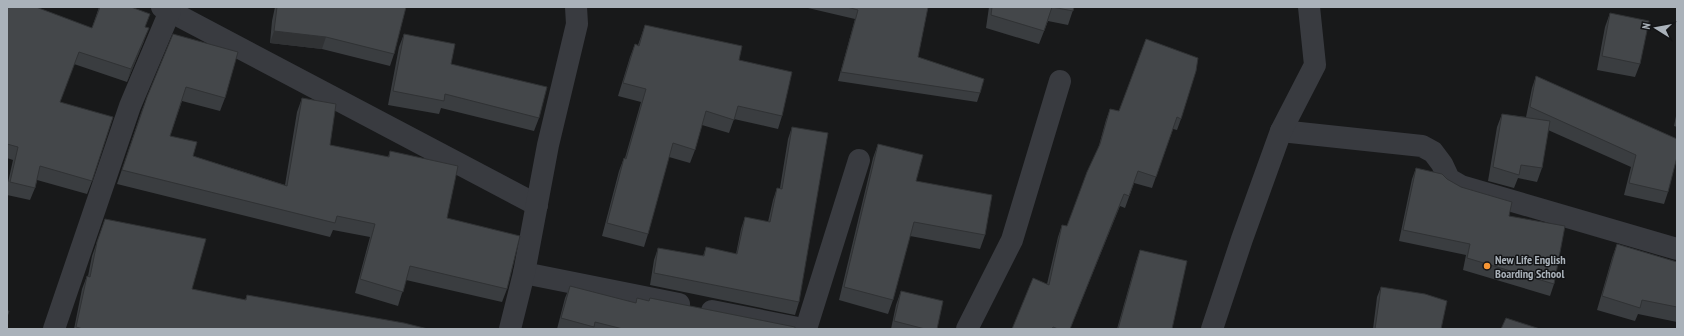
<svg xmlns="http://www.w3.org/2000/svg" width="1684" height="336" font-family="'PT Sans Narrow',sans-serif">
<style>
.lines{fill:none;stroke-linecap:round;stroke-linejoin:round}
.street{stroke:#393b40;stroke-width:22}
.wall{fill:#3a3d40}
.shaded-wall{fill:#303234}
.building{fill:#44474a;stroke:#303234}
.poi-dot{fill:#f69534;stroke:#131416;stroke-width:1.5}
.labels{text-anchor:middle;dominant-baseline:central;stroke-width:3;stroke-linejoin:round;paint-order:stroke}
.poi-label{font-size:12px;font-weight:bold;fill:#aab2ba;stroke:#131416;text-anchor:start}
</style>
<rect width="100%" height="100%" fill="#18191a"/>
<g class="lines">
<g class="street">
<path d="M162,7L537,205"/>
<path d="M1281,131L1422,146L1433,152L1442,164L1449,179L1461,186L1677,249"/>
<path d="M524,273L679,304"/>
<path d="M712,311L803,329"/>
<path d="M54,329L130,106L170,11"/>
<path d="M510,329L524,273L548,145L577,24L576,7"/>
<path d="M806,329L859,160"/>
<path d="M967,329L1012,240L1060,81"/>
<path d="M1212,329L1242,239L1281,131L1315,65L1309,7"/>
</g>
</g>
<g class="wall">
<path d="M7,7L92,28L99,7L145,27L144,41L127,82L74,64L60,102L92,181L87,194L37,180L35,188L30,200L7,195V187L13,160L7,158Z"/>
<path d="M275,7H406L394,54L390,66L322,49L270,43L272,21Z"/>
<path d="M809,7H928L918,57L980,93L977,102L838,81L855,19L808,8Z"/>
<path d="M989,7H1074L1068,25L1048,21L1039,44L986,28Z"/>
<path d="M1610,13L1640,64L1635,77L1597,70L1605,27Z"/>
<path d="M645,25L739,60L782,116L778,129L734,119L729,133L702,125L695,150L690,163L669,157L648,234L644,247L602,236L619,171L624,158H625L641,102L618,96L630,57L635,44L638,45Z"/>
<path d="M173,34L225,98L220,111L182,101L170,136L193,156L285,185L297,112L302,98L330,145L388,157L390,151L507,289L502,302L406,280L398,306L355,293L370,237L333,230L330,237L117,184L142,110Z"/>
<path d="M404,34L451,64L539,118L534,131L441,108L439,114L388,105L399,47Z"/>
<path d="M1146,39L1181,119L1177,130L1173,129L1152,188L1134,183L1125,208L1120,206L1070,329H1012L1047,284L1058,237L1062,225L1067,226L1098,149L1106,120L1110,109L1119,111Z"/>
<path d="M1536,76L1677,139L1668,192L1664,204L1624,195L1631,167L1548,130L1542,168L1537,182L1518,178L1514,188L1488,181L1497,127L1502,114L1526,117L1532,88Z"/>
<path d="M1677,111V127L1674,126Z"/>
<path d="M792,127L799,302L795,315L650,285L654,260L658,248L703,256L706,247L736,254L741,229L745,217L768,222L773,200L777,188H780L788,139Z"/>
<path d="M878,144L916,181L985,235L980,249L910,236L893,300L888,314L839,300L873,158Z"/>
<path d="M1416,168L1447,179L1509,216L1554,284L1550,296L1463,270L1466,255L1399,241L1412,179Z"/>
<path d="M105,219L192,289L245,300L247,295L428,329H74L82,289L87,276H88L92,256Z"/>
<path d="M1617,244L1677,262V322L1638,314L1635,321L1597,310L1612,258Z"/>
<path d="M1140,250L1172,329H1117L1136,262Z"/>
<path d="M570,286L636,303L637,298L649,301L650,298L795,329H557L565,298Z"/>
<path d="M1381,287L1441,329H1373L1377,297Z"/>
<path d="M901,291L937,329H891L896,305Z"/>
</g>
<g class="shaded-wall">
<path d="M149,28L144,41L127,82L131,69Z"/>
<path d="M274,31L326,37L322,49L270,43Z"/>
</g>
<g class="building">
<path d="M7,7H36L92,28L100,7H131L150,14L145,27L149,28L131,69L79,52L60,102L113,117L92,181L40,166L35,188L10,182L18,147L7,144Z"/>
<path d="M277,7H406L394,54L326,37L274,31Z"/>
<path d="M847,7H928L918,57L984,79L980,93L841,72L858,10Z"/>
<path d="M992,7H1074L1073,11L1052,7L1044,31L991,15Z"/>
<path d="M1610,13L1649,21L1640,64L1602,56Z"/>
<path d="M645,25L742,46L739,60L792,72L782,116L738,106L734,120L706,111L695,150L673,143L648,234L607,223L624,158L626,159L646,89L623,83L635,44L639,46Z"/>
<path d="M173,34L238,52L225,98L186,87L170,136L197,142L193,156L287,186L302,98L336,104L330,145L389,157L390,151L458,166L447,218L520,236L507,289L410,266L403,292L360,279L375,224L337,216L335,223L122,170L147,97Z"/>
<path d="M404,34L455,44L451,64L547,87L539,118L445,94L444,101L393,91Z"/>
<path d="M1146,39L1198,58L1196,71L1181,119L1177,117L1156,177L1138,171L1129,196L1124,194L1070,329H1058L1053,327L1052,329H1012L1033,278L1049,285L1062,225L1067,226L1087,172L1100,144L1110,109L1119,111Z"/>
<path d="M1536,76L1677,139V157L1668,192L1629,183L1636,155L1530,107Z"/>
<path d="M1502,114L1550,121L1542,168L1521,165L1519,175L1493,167Z"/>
<path d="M792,127L828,133L799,302L654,273L658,248L704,256L706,247L737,254L745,217L770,222L777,188L782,189Z"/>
<path d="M878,144L923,155L916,181L992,195L985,235L914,222L893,300L844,287Z"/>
<path d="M1416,168L1442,174L1447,179L1461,187L1512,202L1509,216L1565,226L1554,284L1467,258L1470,244L1403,230Z"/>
<path d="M105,219L206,239L192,289L246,300L247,295L404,323L428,329H83L76,327L87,276L90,277L97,242Z"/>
<path d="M1617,244L1677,262V307L1642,300L1640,308L1602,296Z"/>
<path d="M1140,250L1187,261L1172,329H1118Z"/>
<path d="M570,286L636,303L637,298L649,301L650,298L795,327V329H623L595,322L594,327L561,318Z"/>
<path d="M1381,287L1425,294L1447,301L1441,329H1375Z"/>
<path d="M901,291L943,301L937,329H925L894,321Z"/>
<path d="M7,311H9L7,317Z"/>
<path d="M1506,318L1540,329H1501Z"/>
</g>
<circle class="poi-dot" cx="1487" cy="266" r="4"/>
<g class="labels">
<g class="poi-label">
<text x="1495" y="259">New Life English<tspan x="1495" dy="14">Boarding School</tspan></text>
</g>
</g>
<rect width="1684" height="336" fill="none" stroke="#aab2ba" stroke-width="16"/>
<g transform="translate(1656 28) rotate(281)" stroke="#131416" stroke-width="3" paint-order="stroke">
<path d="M0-3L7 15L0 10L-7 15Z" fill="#aab2ba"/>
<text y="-6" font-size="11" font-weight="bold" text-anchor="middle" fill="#aab2ba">N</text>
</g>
</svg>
